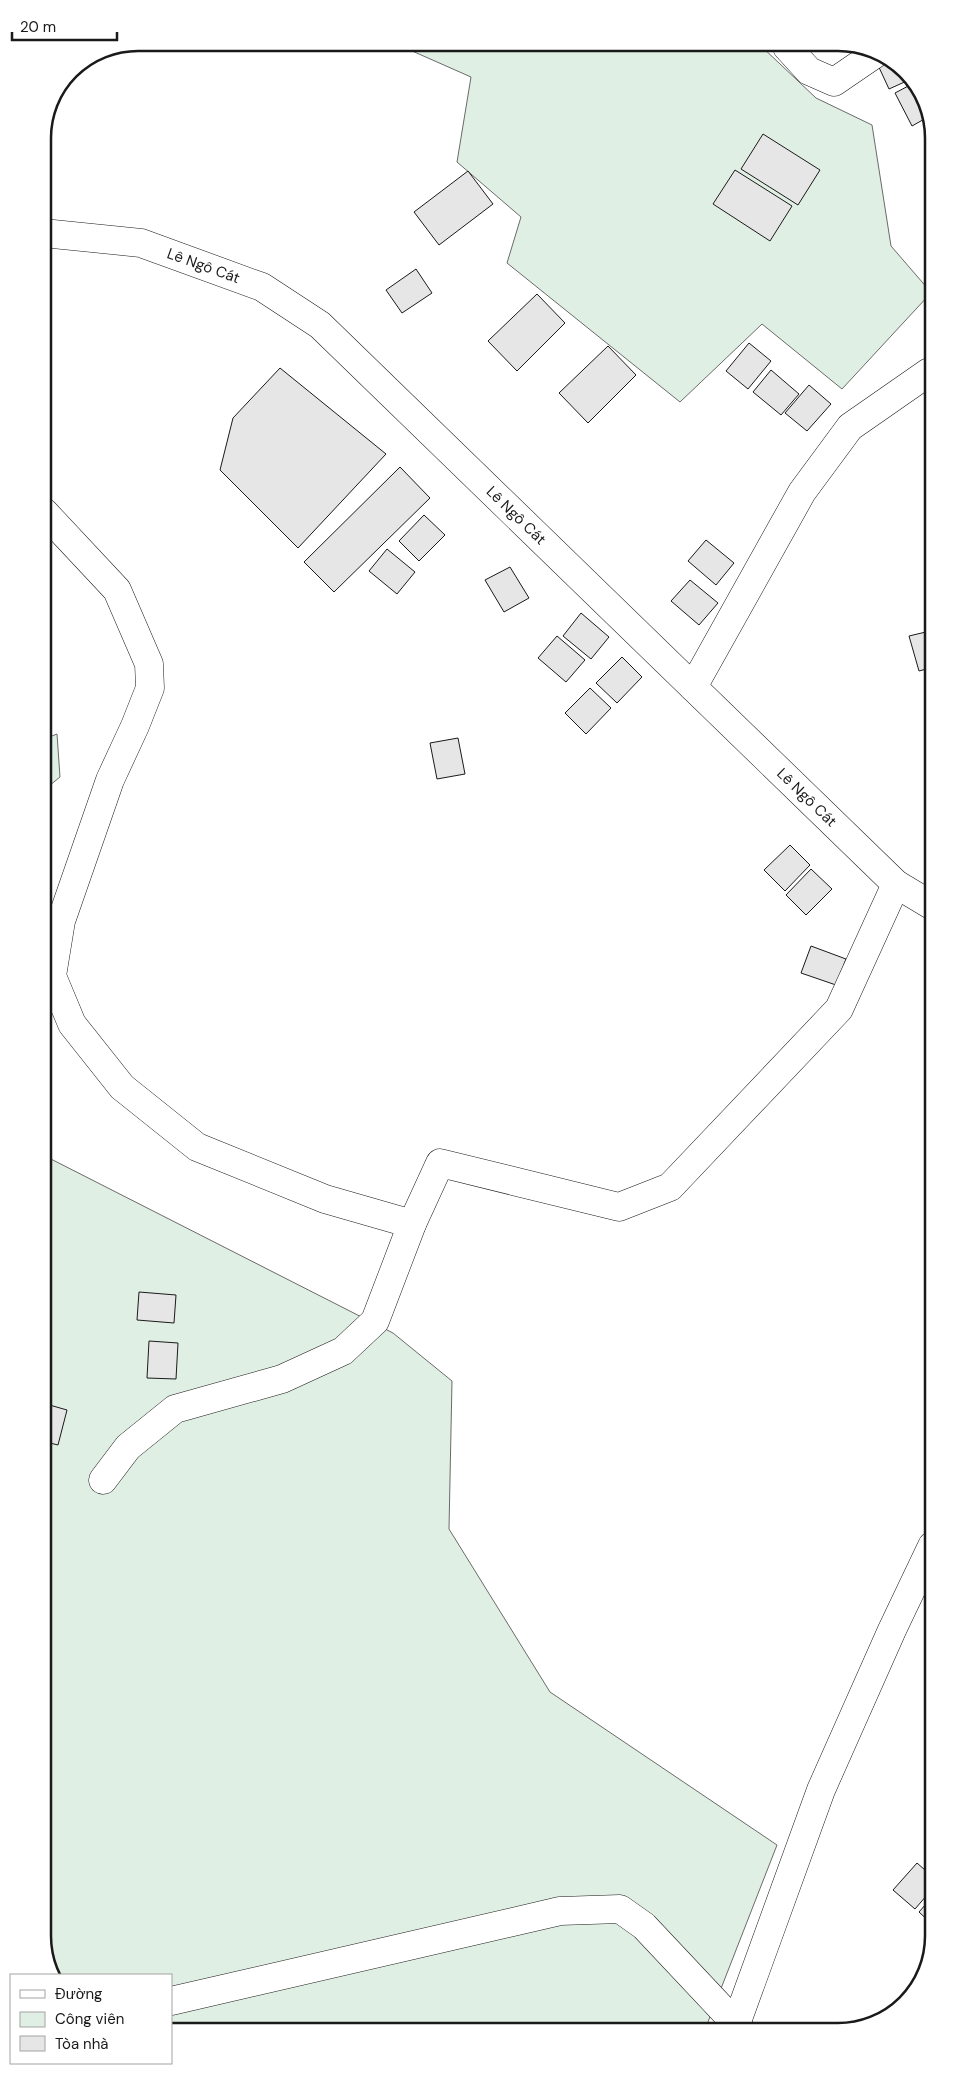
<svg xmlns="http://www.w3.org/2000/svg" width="976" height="2074" font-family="'DM Sans',sans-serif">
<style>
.green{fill:#e0efe3;stroke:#6a6a6a}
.building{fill:#e6e6e6;stroke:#1a1a1a}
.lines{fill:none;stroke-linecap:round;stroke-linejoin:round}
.minor-casing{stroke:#1a1a1a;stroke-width:29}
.minor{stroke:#fff;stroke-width:28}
.labels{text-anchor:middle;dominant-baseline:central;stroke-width:4;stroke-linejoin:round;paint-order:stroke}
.street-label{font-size:15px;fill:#1a1a1a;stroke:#fff}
.rim{fill:none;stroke:#1a1a1a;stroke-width:2.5}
</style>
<rect width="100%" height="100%" fill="#fff"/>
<g class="green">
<path d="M394,43H760L761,46L816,98L872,125L891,246L929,290V295L842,389L762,324L680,402L507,263L521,217L457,162L471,77Z"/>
<path d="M57,734L60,777L44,790V739Z"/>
<path d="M45,1156L393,1333L452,1381L449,1529L550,1692L777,1845L706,2027L171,2031V1975H54L48,1967Z"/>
</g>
<g class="building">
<path d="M886,59L896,63L909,80L889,89L877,63Z"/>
<path d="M912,84L928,107V117L912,126L895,93Z"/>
<path d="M763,134L820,170L798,205L741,169Z"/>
<path d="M735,170L792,206L770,241L713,204Z"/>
<path d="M468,171L493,204L439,245L414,212Z"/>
<path d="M416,269L432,293L402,313L386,290Z"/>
<path d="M537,294L565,323L517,371L488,341Z"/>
<path d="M749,343L771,361L748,389L726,371Z"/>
<path d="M608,346L636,375L588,423L559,393Z"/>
<path d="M280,368L386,454L298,548L220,470L233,418Z"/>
<path d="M771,370L799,394L781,415L753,392Z"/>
<path d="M809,385L831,404L807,431L785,413Z"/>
<path d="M400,467L430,498L334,592L304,562Z"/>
<path d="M424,515L445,535L419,561L399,541Z"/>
<path d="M706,540L734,563L716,585L688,561Z"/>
<path d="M387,549L415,572L397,594L369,571Z"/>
<path d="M510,567L529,598L504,612L485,580Z"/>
<path d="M690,580L718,603L699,625L671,601Z"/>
<path d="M581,613L609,637L591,659L563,636Z"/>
<path d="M930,631V668L919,671L909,636Z"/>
<path d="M557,636L585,660L566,682L538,658Z"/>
<path d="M622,657L642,677L617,703L596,683Z"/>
<path d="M590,688L611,708L586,734L565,713Z"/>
<path d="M458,738L465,774L437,779L430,743Z"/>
<path d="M790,845L810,865L785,891L764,870Z"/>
<path d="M811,869L832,889L806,915L786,895Z"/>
<path d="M811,946L846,959L836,985L801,973Z"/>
<path d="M139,1292L176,1295L174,1323L137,1320Z"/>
<path d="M149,1341L178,1343L176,1379L147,1378Z"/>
<path d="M46,1404L67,1410L58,1445L46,1442Z"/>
<path d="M917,1863L933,1877V1888L915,1909L893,1890Z"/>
<path d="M933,1896V1925L919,1912Z"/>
</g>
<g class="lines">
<g class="minor-casing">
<g id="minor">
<path d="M786,43L787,47L809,71L834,82L875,54"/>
<path id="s1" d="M43,233L141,243L262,287L320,325L896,884L931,905"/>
<path d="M44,512L117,590L149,664L150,688L135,726L110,780L61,921L52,976L72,1024L122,1087L197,1147L325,1199L412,1224L440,1163L619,1207L670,1187L839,1009L896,884"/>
<path d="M693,687L802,492L850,427L929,372"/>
<path d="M103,1480L128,1447L175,1409L282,1379L343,1351L375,1321L412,1224"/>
<path d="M171,2001L560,1911L620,1909L644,1926L739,2027"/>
<path d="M735,2027L821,1790L892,1630L932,1546"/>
</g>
</g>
<use href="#minor" class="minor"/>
</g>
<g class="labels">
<g class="street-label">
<text stroke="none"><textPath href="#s1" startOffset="165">Lê Ngô Cát</textPath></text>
<text stroke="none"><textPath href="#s1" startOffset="570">Lê Ngô Cát</textPath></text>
<text stroke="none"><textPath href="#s1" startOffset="975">Lê Ngô Cát</textPath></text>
</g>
</g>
<path d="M0 0H976V2074H0ZM138 51H838A87 87 0 0 1 925 138V1936A87 87 0 0 1 838 2023H138A87 87 0 0 1 51 1936V138A87 87 0 0 1 138 51Z" fill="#fff" fill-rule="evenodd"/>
<path class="rim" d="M138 51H838A87 87 0 0 1 925 138V1936A87 87 0 0 1 838 2023H138A87 87 0 0 1 51 1936V138A87 87 0 0 1 138 51Z"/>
<rect x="10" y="1974" width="162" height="90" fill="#ffffff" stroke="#a3a3a3"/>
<rect x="20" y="1990" width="25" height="8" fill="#ffffff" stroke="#a3a3a3"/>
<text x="55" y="1999" font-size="15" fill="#1a1a1a">Đường</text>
<rect x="20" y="2012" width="25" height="15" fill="#e0efe3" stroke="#a3a3a3"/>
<text x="55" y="2024" font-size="15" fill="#1a1a1a">Công viên</text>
<rect x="20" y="2036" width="25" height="15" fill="#e6e6e6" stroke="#a3a3a3"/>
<text x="55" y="2049" font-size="15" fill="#1a1a1a">Tòa nhà</text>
<path d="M12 32v8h105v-8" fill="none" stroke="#1a1a1a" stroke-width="2.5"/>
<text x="20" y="32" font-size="15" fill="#1a1a1a" stroke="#ffffff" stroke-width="4" paint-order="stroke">20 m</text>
</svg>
